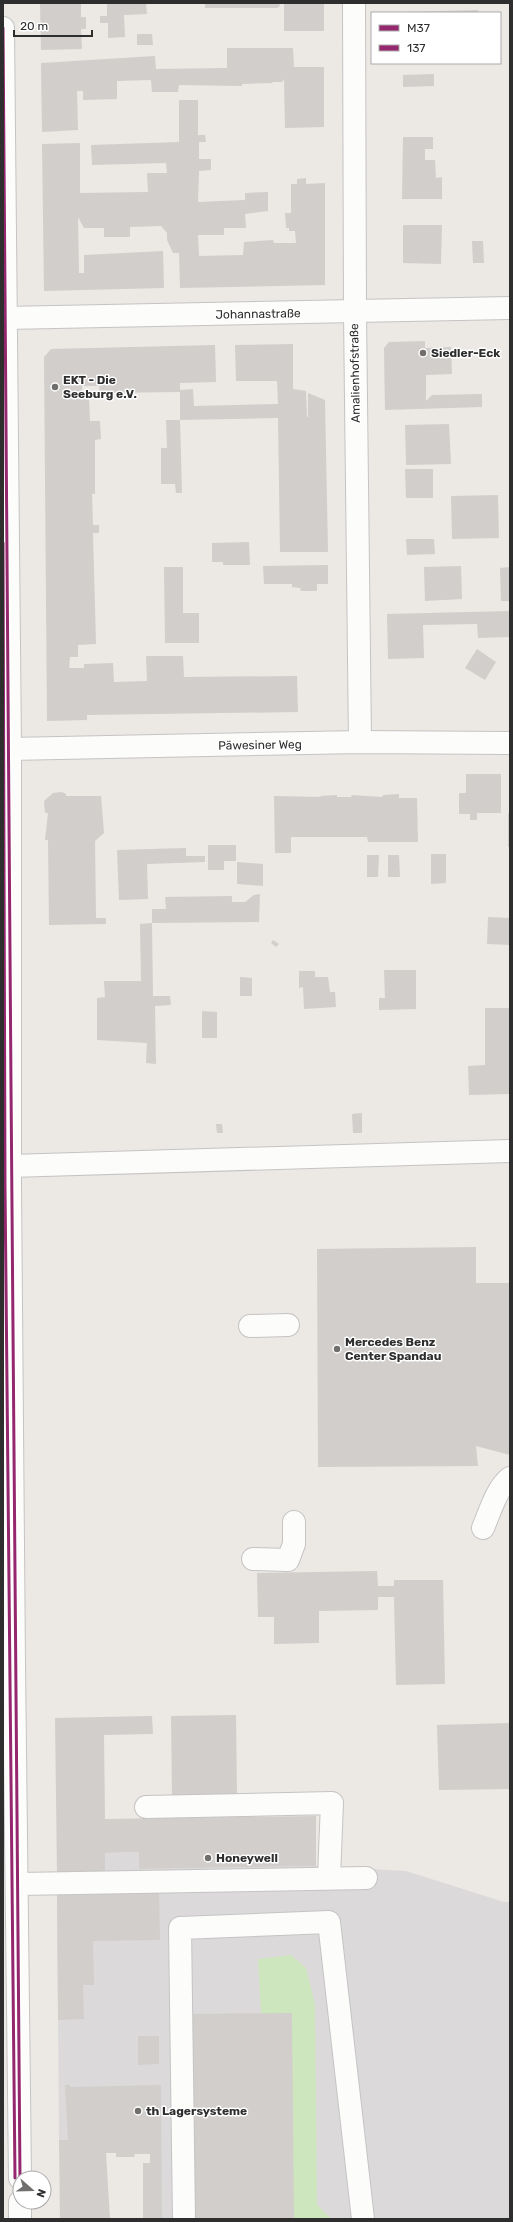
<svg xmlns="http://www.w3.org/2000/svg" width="513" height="2222" font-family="Rubik,sans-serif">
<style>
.industrial{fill:#dcd9db}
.green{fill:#cee6be}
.building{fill:#d1cecb}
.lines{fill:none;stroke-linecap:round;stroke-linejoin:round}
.minor-casing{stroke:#c5c4c5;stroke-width:24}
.minor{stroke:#fcfcfb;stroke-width:22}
.bus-1-casing{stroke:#fff;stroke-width:6}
.bus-2-casing{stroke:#fff;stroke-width:6}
.bus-1{stroke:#95276e;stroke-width:3}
.bus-2{stroke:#95276e;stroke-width:3}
.poi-dot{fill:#706f6e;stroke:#fff;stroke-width:1.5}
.labels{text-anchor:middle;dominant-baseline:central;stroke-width:3;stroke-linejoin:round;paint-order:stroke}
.street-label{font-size:12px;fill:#2e2e2e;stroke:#fff}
.poi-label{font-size:12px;font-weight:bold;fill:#2e2e2e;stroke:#fff;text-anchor:start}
</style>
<rect width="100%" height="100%" fill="#ece8e4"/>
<path class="industrial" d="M139,1852L140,1869L316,1866L406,1871L504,1902H510V2219H162L160,2136L59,2140L57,1873L105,1872V1853Z"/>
<path class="green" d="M291,1955L306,1968L315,2004L317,2205L332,2219H294L261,2013L258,1959Z"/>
<g class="building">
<path d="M40,3H81V17H86V29H81L82,49L41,50Z"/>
<path d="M107,3H146L147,14L124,15L125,37L108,38V23H100V16H107Z"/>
<path d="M205,3H279L280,6L277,8H205Z"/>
<rect x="284" y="3" width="40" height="28"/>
<path d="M478,10V13H404V12Z"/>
<path d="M137,34H152L153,45H137Z"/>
<path d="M227,48H293L294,67H324V127L285,128L284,79L282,82H273L272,83L242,84V86L179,85L178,92H152L151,80L117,81V99L83,100V91H77L78,130L42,132L41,63L155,56L156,69L227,68Z"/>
<path d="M434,74V86L403,87V75Z"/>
<path d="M179,100H198V135H205L206,142H199V159H211V170L199,171L198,202L245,200V193L268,192V211L245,214L246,228H224V235H198L199,256L243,255L244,242L273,240L274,243H296L295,231H289V228H286L285,213H291V184H297V179L306,178V184L325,183V285L180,288L179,253H173L167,240V233L161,226L130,227V237H104V228H84L78,217L79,273H84V255L163,251L164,288L44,291L42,144L80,143V193L148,192L147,173H167L166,163L92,165L91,145L179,142Z"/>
<path d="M403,137H433V149H425V160H435L436,178L442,177V199H402Z"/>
<path d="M403,225H442L441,264L403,263Z"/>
<path d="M472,241H483L484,263H473Z"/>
<path d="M425,341V348L451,347L452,374L426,375V401L432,395L482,394V407L385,410L384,348L389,342Z"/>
<path d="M293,344V389L306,391L307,417H308V393L325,400L328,552H280L278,418L180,420L182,493H176L175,484H161V448H167L166,420H180V392L100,393L99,386H82V397H89L90,421H100L101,439L95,440V494H92L93,525H99V533H93L96,644L78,645V657H70L69,668H84V664L113,663L114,682L147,681L146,656H183L184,677L297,676L298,712L87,715V720L47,721L44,357L51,349L215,345L216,382L180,383V390L193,389L194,406L278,404L277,381H236L235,345Z"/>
<path d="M449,424L451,464L406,465L405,425Z"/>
<path d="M405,469H433V498H406Z"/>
<path d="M498,495L499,538L452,539L451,496Z"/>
<path d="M406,539H434L435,554L407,555Z"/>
<path d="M249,542L250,565H223V562H212V543Z"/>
<path d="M328,565V584H317V591H301L300,588L292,587V584H264L263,566Z"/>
<path d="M461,566L462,599L425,601L424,567Z"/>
<path d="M164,567H183V613H199V643H165Z"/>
<path d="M510,567V601H501L500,568Z"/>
<path d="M510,611V637L478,638L477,624L423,625L424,658L388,659L387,614Z"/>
<path d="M477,649L496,662L485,680L465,668Z"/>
<path d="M466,774H501V813H477V820H470V814H459V793H466Z"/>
<path d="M62,792L66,794V796H101L104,833L95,841L96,918H106V924L49,925L48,840H45L48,813H45L44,801L53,793Z"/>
<path d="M399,794V798H417L418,842H368L367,837H291V853H275L274,796L321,797L320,796L337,795V797H352L351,795L382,797L383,795Z"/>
<rect x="508" y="813" width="2" height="34"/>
<path d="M208,845H236V861H224V870H208Z"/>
<path d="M186,848V856H205V862L147,864L148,899L119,900L117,850Z"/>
<path d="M431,854H446V883L431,884Z"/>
<path d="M367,855H379L378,877H367Z"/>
<path d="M388,855H399L400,877H388Z"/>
<path d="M237,862L263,864V886L237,884Z"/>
<path d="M260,894L259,922L152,923L153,996H170L171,1005L155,1006L156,1064L146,1063L147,1043L97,1040V998L105,997L104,981H141L140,924L152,923V909H166L165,897L232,896V902H245L254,895Z"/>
<path d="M488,917L510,918V945L487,944Z"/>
<path d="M273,940L279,944L276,947L271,943Z"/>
<path d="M384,970H416V1009L379,1010V998H385Z"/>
<path d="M299,971H315V977H328L330,992H335L336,1007L304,1009L303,987L299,988Z"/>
<path d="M240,977L252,978V996H240Z"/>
<path d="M485,1008H510V1094L469,1095L468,1066L485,1065Z"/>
<path d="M202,1011L217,1012V1038H202Z"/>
<path d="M362,1113V1133H353L352,1114Z"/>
<path d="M216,1124H222L223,1133H217Z"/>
<path d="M476,1247V1283H510V1455L476,1446L478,1466L318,1467L317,1249Z"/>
<path d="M377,1571L378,1586H394V1580H443L445,1684L396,1685L394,1597H378V1610L319,1611V1643L274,1644V1617H258L257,1573Z"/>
<path d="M236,1715L237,1795L172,1796L171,1716Z"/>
<path d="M152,1716L153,1734L104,1735L105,1819L316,1816V1866L139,1869V1852L105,1853V1873H57L55,1718Z"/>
<path d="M510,1723V1789L439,1790L437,1725Z"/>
<path d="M159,1892L160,1940L93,1941L94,1985H83L84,2019L58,2020L57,1893Z"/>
<path d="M292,2013L294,2219H188L185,2014Z"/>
<path d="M138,2036H159V2064L138,2065Z"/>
<path d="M65,2085H70V2087L161,2085L162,2219H143V2163H150V2154H135L134,2157H116V2153H106L110,2219H60L59,2140H68Z"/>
</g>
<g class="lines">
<g class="minor-casing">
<g id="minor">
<path d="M354,3L355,313L360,742"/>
<path d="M3,28L10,749V1186L14,1665L20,2178"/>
<path d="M5,318L510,308"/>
<path d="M10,749L360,742L510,743"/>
<path d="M10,1166L510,1151"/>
<path d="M250,1326L288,1325"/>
<path d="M483,1528C490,1512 496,1489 510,1478"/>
<path d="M253,1559L288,1560L294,1544V1522"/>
<path d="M146,1807L332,1803L329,1877"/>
<path d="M18,1884L366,1878"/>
<path d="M20,2202V2219"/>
<path d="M184,2219L180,1928L329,1922L363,2219"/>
</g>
</g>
<use href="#minor" class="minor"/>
<g class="bus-1-casing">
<path id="bus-1" d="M3,28C10,745 12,1461 20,2178"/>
</g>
<g class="bus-2-casing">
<path id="bus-2" d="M3,543L5,1186L15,2178"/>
</g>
<use href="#bus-1" class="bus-1"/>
<use href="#bus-2" class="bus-2"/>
</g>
<g class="poi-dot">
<circle cx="423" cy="353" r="4"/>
<circle cx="55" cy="387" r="4"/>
<circle cx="337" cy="1349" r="4"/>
<circle cx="208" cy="1858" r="4"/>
<circle cx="138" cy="2111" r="4"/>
</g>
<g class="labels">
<g class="street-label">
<text transform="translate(258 314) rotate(-1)">Johannastraße</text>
<text transform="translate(355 373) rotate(-91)">Amalienhofstraße</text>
<text transform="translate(260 745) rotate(-1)">Päwesiner Weg</text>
</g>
<g class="poi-label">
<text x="431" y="353">Siedler-Eck</text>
<text x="63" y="380">EKT - Die<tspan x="63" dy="14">Seeburg e.V.</tspan></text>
<text x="345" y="1342">Mercedes Benz<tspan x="345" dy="14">Center Spandau</tspan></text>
<text x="216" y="1858">Honeywell</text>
<text x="146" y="2111">th Lagersysteme</text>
</g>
</g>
<rect width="513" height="2222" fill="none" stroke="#2e2e2e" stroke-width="8"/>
<rect x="371" y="12" width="130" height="52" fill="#ffffff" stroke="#ababab"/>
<rect x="379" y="25" width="20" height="6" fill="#95276e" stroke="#ababab"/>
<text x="407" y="32" font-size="12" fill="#2e2e2e">M37</text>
<rect x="379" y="45" width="20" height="6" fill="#95276e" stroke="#ababab"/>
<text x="407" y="52" font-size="12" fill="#2e2e2e">137</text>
<g transform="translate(32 2190) rotate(110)"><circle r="19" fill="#ffffff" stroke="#ababab"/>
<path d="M0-3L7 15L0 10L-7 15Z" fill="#706f6e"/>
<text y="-6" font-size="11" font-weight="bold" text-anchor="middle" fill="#2e2e2e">N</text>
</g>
<path d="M14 30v6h78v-6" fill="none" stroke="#2e2e2e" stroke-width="2"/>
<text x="20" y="30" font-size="12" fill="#2e2e2e" stroke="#ffffff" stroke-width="3" paint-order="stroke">20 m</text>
</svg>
